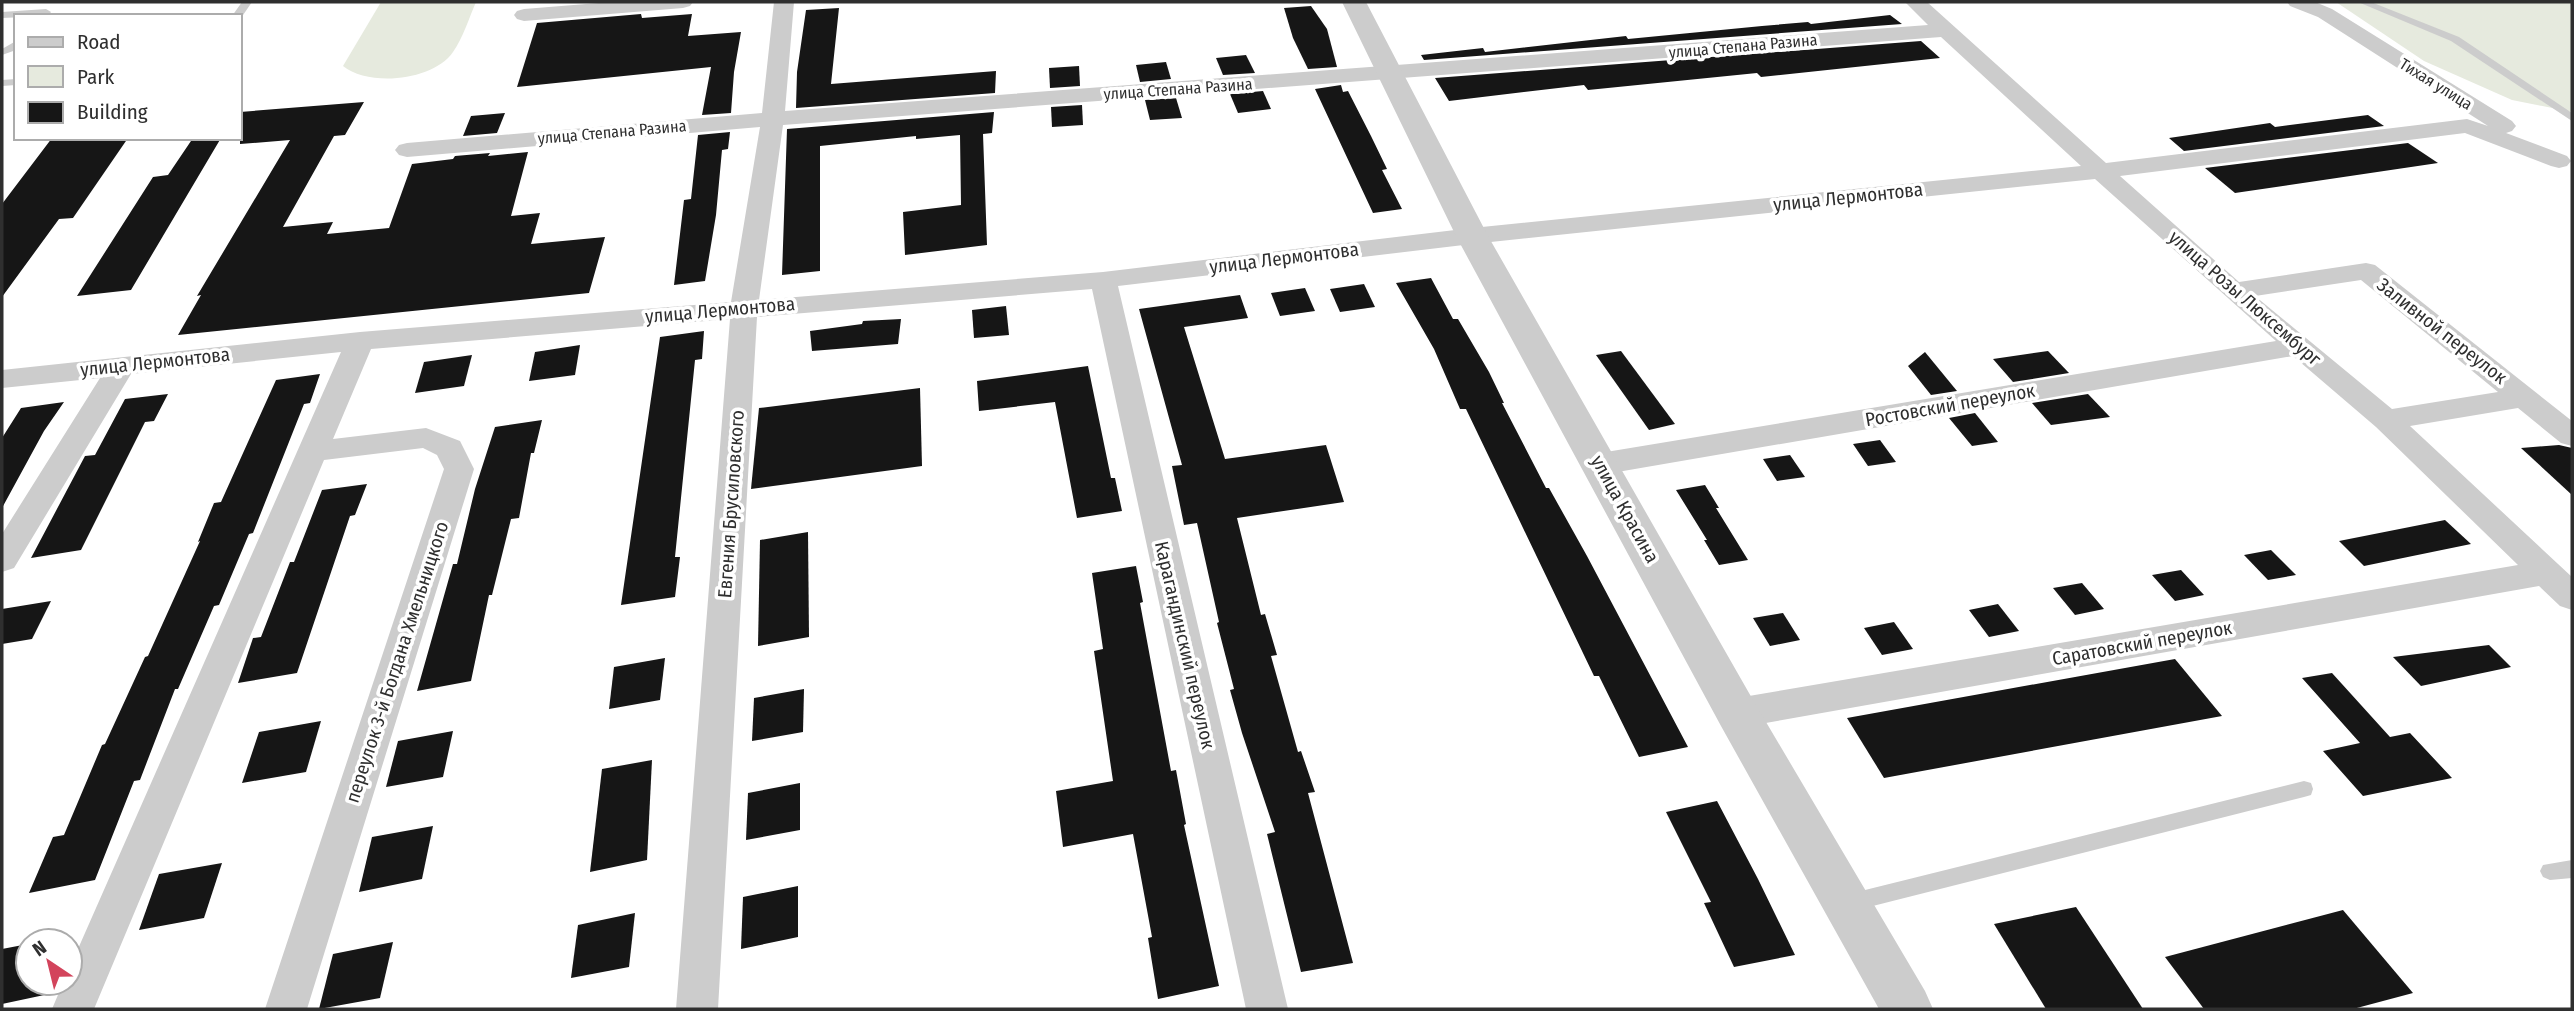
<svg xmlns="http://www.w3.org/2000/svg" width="2574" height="1011" font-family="'Fira Sans Condensed',sans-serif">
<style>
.green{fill:#e6eade}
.building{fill:#161616}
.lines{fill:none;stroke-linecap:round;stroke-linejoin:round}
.service{fill:#ccc;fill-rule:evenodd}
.minor{fill:#ccc;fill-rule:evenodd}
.tertiary{fill:#ccc;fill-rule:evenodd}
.labels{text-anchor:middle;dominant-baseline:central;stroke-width:7;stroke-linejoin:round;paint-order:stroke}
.far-street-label{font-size:16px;fill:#2f2f2f;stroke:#fff}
.street-label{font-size:19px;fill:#2f2f2f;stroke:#fff}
</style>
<rect width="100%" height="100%" fill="#fff"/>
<g class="green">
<path d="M381,2H476C469,18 463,38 453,52C433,81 369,87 343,66Z"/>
<path d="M2336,2H2572V112L2512,100L2424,61Z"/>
</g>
<g class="building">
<path d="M1311,6L1327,29L1337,67L1308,69L1293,38L1284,8Z"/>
<path d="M839,8L831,84L996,71L995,93L796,108L797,72L806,10Z"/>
<path d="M641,14L642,18L692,14L688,36L741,32L734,72L731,113L702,115L711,67L517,87L537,23Z"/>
<path d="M1890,15L1902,24L1424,60L1421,55L1483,48L1485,52L1626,36L1628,39L1762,26L1808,22L1811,24Z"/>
<path d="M1921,41L1940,58L1761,77L1757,73L1588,90L1584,85L1449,101L1435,78Z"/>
<path d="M1246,55L1255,73L1223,75L1216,58Z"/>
<path d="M1166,62L1171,79L1140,82L1136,65Z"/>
<path d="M1079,66L1080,86L1050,88L1049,68Z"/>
<path d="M1341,85L1343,92L1348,91L1371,136L1387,169L1382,170L1402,209L1373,213L1315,89Z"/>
<path d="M1263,91L1271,109L1238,113L1230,94Z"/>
<path d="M1176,98L1182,118L1150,120L1145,100Z"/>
<path d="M364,102L345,135L334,136L283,227L333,222L327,234L389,228L412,164L453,159L455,156L490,153L488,156L528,152L511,216L540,213L531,244L605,237L589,293L178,335L201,295L197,296L290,140L240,144V112Z"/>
<path d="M1082,105L1083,125L1052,127L1051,107Z"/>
<path d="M994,112L992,133L983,134L987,245L905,255L903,212L961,205L960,135L916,139V136L820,146V271L782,275L787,129Z"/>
<path d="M505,113L497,133L463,136L471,116Z"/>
<path d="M2368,115L2384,126L2184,151L2169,138L2270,123L2275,127Z"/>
<path d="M730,132L728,149L722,150L716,215L705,281L674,285L684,200L691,199L698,135Z"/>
<path d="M52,138H128L73,218L59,219L2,297V204Z"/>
<path d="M193,138H221L131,290L77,296L153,177L168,175Z"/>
<path d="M2408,143L2438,163L2235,193L2205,168Z"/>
<path d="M1431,278L1453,319H1458L1489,372L1504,403H1502L1546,488H1549L1587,556L1688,747L1639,757L1599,676H1594L1466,409H1460L1434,349L1396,283Z"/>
<path d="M1364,284L1375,307L1340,312L1330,289Z"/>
<path d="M1305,288L1315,311L1280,316L1271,293Z"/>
<path d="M1240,295L1248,318L1184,327L1225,459L1326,445L1344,502L1237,518L1261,615L1265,614L1277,655L1271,656L1298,752L1301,751L1315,792L1308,793L1353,963L1301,972L1267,834L1275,832L1242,733L1230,690L1234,689L1217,623L1219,622L1197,523L1184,525L1172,466L1182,465L1139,309Z"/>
<path d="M1006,306L1009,335L974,338L972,310Z"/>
<path d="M901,319L898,344L812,351L810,331L862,324L863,321Z"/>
<path d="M704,331L702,359L695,360L675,557H680L675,597L621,605L660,337Z"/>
<path d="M580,345L575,375L529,381L535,352Z"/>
<path d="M1621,351L1675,424L1649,430L1596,355Z"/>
<path d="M2048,351L2069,373L2013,382L1993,359Z"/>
<path d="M1925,352L1957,391L1931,395L1908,366Z"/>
<path d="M472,355L464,386L415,393L424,362Z"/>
<path d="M1088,366L1111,478H1115L1122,511L1077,518L1055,402L979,411L977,381Z"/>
<path d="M320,374L310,403L304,404L253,533L249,534L219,605L214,606L178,689H175L140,780L134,781L95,880L29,893L53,837L64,835L102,745L105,744L145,657L148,656L200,541L198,542L214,503L221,502L276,380Z"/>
<path d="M920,388L922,466L751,489L759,408Z"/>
<path d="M168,394L154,421L145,422L81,550L31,558L85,456L95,455L125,399Z"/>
<path d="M2088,394L2110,417L2051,425L2032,403Z"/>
<path d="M64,402L44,431L2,508V438L21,408Z"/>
<path d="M1975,413L1998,442L1972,446L1949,418Z"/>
<path d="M542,420L534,453H531L519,518L511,519L492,595H489L471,681L417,691L453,564H457L475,489L495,427Z"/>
<path d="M1880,440L1896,462L1868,466L1853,444Z"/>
<path d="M2559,445L2572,448V495L2521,448Z"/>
<path d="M1790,455L1805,477L1777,481L1763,459Z"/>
<path d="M367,484L355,515L350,516L297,673L238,683L253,638L261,637L290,562H294L322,490Z"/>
<path d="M1705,485L1719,508H1716L1748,560L1719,565L1704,540H1707L1676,490Z"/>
<path d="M2445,520L2471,544L2364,566L2339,541Z"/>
<path d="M808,532L809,637L758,646L760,540Z"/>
<path d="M2271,550L2296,575L2268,580L2244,555Z"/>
<path d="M1136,566L1143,602L1140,603L1171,771L1176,770L1186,824L1184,825L1219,986L1158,999L1148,938L1152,937L1133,834L1063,847L1056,791L1113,781L1094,651L1103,649L1092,573Z"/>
<path d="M2181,570L2204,595L2175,601L2152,575Z"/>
<path d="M2082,583L2104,609L2075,615L2053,588Z"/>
<path d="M51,601L32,639L2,644V609Z"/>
<path d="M1998,604L2019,631L1989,637L1969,610Z"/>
<path d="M1783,613L1800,640L1770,646L1753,618Z"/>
<path d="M1894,622L1913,649L1882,655L1864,628Z"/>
<path d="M2489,645L2511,667L2421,686L2393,657Z"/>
<path d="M665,658L660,700L609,709L614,667Z"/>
<path d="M2175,659L2222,716L1884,778L1847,718Z"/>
<path d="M2332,673L2390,737L2410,733L2452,778L2363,796L2323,751L2360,743L2302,678Z"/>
<path d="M804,689L803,732L752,741L754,698Z"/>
<path d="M321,721L306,772L242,783L259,732Z"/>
<path d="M453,731L443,777L386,787L398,741Z"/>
<path d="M652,760L647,860L590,872L602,769Z"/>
<path d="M800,783V830L746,840L748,793Z"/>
<path d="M1717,801L1758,879L1795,955L1734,967L1704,903L1711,902L1666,812Z"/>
<path d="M433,826L422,879L359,892L372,837Z"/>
<path d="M222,863L204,918L139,930L159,874Z"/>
<path d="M798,886V937L741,949L743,897Z"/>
<path d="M2076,907L2143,1009H2046L1994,924Z"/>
<path d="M2343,910L2413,993L2353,1009H2204L2165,957Z"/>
<path d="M635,913L629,967L571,978L578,925Z"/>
<path d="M393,942L380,998L319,1009L333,954Z"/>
<path d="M28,944V983H53L49,994L2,1004V949Z"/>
</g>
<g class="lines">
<g class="service">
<path d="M242,2H252L241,18L240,16H232Z"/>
<path d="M2358,2H2371L2459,37L2572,113V121L2451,41Z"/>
<path d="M46,9L51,12L48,16L2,18V12Z"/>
<path d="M16,41V50L2,55V49Z"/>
<path d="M16,79V85L2,86V80Z"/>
<path d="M2304,781L2311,783L2313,789L2311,795L2304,797L1849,912L1842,909L1839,903L1842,897L1849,894Z"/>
<path d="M2572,860V878L2550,880L2543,877L2540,871L2543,865Z"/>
</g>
<g class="minor">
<path d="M611,2H693L690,6L683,8L524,21L517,19L514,15L517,11L524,9Z"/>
<path d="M774,2H794L785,111L1928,25L1905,2H1927L2106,163L2467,119L2488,126L2318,17L2290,6L2287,2H2315L2332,9L2512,121L2516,126L2512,131L2506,133L2567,156L2571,161L2567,166L2559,168L2551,166L2465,133L2120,176L2239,282L2366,263L2375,265L2572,421V446L2561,443L2518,408L2410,426L2572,577V610L2560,606L2539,586L1737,728L1724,723L1719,713L1724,703L1737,698L2518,565L2376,427L2293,356L1600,475L1589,471L1585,464L1589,457L1600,453L2276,341L2095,179L1472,244L1118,286L1288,1009H1246L1092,289L757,317L718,1009H676L730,319L371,349L333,439L426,428L460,441L474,469L307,1009H265L444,469L437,455L423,448L324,460L94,1009H52L63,983H70V967L341,352L131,374L14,568L2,572V534L100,378L2,388V370L360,332L731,302L760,127L407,157L399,155L395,150L399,145L407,143L762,113ZM1941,37L2081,166L1472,228L1103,272L759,300L783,125ZM2361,280L2498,392L2392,409L2255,296Z"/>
</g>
<path class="tertiary" d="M1342,2H1366L1488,236L1753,700L1925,991L1933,1009H1879L1721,726L1456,236Z"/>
</g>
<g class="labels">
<g class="far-street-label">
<text transform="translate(1743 46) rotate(-5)">улица Степана Разина</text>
<text transform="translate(2436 84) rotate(32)">Тихая улица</text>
<text transform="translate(1178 89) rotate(-4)">улица Степана Разина</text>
<text transform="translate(612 132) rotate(-5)">улица Степана Разина</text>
</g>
<g class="street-label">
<text transform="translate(1848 197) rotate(-6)">улица Лермонтова</text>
<text transform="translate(1284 258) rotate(-7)">улица Лермонтова</text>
<text transform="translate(2245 298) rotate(41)">улица Розы Люксембург</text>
<text transform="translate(720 310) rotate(-5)">улица Лермонтова</text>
<text transform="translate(2442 331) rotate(38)">Заливной переулок</text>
<text transform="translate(155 362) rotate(-6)">улица Лермонтова</text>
<text transform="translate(1950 405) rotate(-10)">Ростовский переулок</text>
<text transform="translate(731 504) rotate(-86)">Евгения Брусиловского</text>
<text transform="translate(1625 509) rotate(61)">улица Красина</text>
<text transform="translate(2142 643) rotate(-10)">Саратовский переулок</text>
<text transform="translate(1185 645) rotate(77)">Карагандинский переулок</text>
<text transform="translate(397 662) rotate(-72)">переулок 3-й Богдана Хмельницкого</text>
</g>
</g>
<rect width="2574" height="1011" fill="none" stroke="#2f2f2f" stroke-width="7"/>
<rect x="14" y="14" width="228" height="126" fill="#ffffff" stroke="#acacac" stroke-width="2"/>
<rect x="28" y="37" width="35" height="10" fill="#cccccc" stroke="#acacac" stroke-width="2"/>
<text x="77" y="49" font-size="21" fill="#2f2f2f">Road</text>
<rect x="28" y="66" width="35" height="21" fill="#e6eade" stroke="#acacac" stroke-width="2"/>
<text x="77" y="84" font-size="21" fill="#2f2f2f">Park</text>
<rect x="28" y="102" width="35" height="21" fill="#161616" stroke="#acacac" stroke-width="2"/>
<text x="77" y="119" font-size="21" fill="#2f2f2f">Building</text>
<g transform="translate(49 962) rotate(325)"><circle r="33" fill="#ffffff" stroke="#acacac" stroke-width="2"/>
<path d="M0-5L12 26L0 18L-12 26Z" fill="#d3445c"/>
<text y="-10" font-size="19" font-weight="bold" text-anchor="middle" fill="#2f2f2f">N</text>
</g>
</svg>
